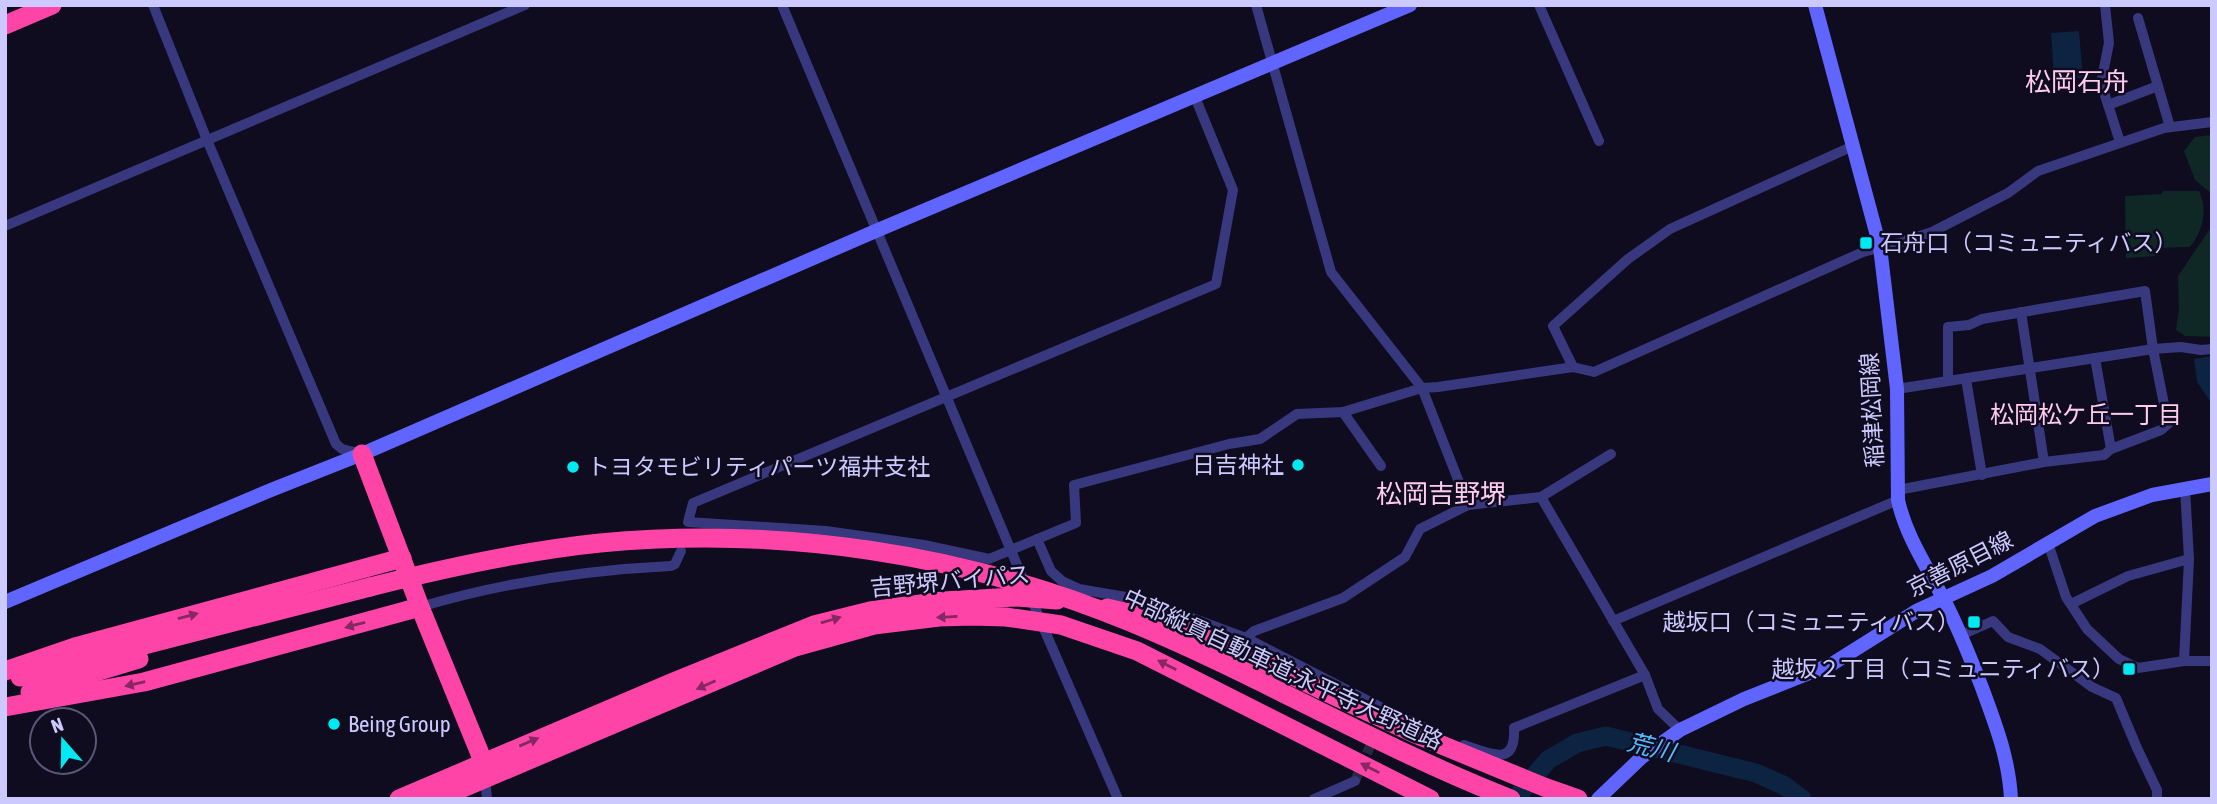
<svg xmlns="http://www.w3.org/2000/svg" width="2217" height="804" font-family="'Asap Condensed','Noto Sans JP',sans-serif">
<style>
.green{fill:#0f2825}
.water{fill:#0c2342}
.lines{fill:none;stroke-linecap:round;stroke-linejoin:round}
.river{stroke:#0c2342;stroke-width:19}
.street-tunnel{stroke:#2a2840;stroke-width:10;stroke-dasharray:10 5;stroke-linecap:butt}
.street{stroke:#37387d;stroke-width:10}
.secondary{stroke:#6065ff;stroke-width:14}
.highway{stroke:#ff44a8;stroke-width:19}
.highway-bridge{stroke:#ff44a8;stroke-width:19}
.oneway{fill:#862863}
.poi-dot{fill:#00e9f3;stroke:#0e0c1e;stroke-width:2.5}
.labels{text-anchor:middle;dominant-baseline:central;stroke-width:5;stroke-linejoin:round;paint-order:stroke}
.poi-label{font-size:23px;fill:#ccc9ff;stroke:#0e0c1e;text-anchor:start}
.street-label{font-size:23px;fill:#ccc9ff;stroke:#0e0c1e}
.neighbourhood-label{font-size:24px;fill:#ffcbef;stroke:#0e0c1e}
.water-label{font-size:24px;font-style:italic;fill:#57baff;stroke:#0e0c1e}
.quarter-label{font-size:26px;fill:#ffcbef;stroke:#0e0c1e}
</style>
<rect width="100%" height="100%" fill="#0e0c1e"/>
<g class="green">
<path d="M2212,135V194L2195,180L2184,151L2195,137Z"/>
<path d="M2163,191H2199C2208,209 2203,231 2190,247L2156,248V256L2126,258L2125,196L2161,194Z"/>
<path d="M2212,226V337L2185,336L2176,330L2179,309L2178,276Z"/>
</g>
<g class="water">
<path d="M2079,31L2083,78L2054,79L2051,33Z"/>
<path d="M2212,356V404L2197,382L2194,359Z"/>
</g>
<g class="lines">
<path class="river" d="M1515,799L1548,760L1577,743L1606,736L1756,773L1783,785L1802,799"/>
<path class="street-tunnel" d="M1355,781L1383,716"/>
<g class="street">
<path d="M153,5L207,140L336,444L342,449L362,454"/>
<path d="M782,5L1041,622L1118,799"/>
<path d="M1256,5L1331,272L1422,388L1468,505"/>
<path d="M1539,5L1599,141"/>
<path d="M2105,5L2109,43L2101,83L2120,142"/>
<path d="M2138,18L2170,127"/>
<path d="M1195,97L1233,190L1216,284L693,503L688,522L826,531L924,545L989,559L1076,523L1074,485L1229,444L1260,439L1297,414L1343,412L1422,388L1438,387L1573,367L1594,372L1863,252L1898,243L1932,232L2008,193L2038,171L2164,128L2212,122"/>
<path d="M2108,105L2158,86"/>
<path d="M5,226L525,5"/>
<path d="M2021,312L2044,462"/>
<path d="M2095,358L2111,449"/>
<path d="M1573,367L1553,326L1628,259L1670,229L1853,146"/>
<path d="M1966,379L1982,475"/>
<path d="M1897,389L2153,349L2181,347L2201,350L2212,349"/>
<path d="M1343,412L1381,466"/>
<path d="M1898,490L2044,462L2104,455L2111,449L2161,430L2168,424L2153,349L2145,291L1982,319L1969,325L1948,327V381"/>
<path d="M1541,497L1645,675L1658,709L1680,730"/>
<path d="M1037,539L1051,571L1062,581L1079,589L1143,600L1246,638L1386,710L1437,733"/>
<path d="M2048,543L2066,597L2087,629L2119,659L2138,668L2184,661H2212"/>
<path d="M2071,604L2128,576L2189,559"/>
<path d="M420,607C501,583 586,570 671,566L675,564L681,551"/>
<path d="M1613,621L1898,500"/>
<path d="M1961,635L1993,621L2008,637L2040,649L2092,687L2116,698L2137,748L2157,790V799"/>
<path d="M1246,638L1254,631L1343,598L1405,557L1420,529L1468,505L1541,497L1611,454"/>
<path d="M2184,661L2189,559L2185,488"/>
<path d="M1464,745C1489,753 1516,769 1514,728L1645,675"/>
<path d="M485,777L487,799"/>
<path d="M1314,799L1355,781"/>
</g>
<g class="secondary">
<path d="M1815,5L1880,247L1897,389L1898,500C1906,537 1928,568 1945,602C1959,629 1970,657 1981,685C1995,723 2009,758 2011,799"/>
<path d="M5,602L271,490L362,454L878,230L1410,5"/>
<path d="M1598,799L1642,757L1680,730L1744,699L1832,664L1918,610L1992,576L2095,516L2152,495L2212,484"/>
</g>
<g class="highway">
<path d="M5,25L52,5"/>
<path d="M362,454L420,607L483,761L485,772"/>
<path d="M1107,608L1166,621L1201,633L1415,734L1544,787L1578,799"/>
<path d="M5,671L75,647L402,558"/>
<path d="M20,677L370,587"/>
<path d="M30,692L139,659"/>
<path d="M5,707L144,682L420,607"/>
<path d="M399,799L671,683L814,625L870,611L943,601L1015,597L1057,600"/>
<path d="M437,799L795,647L874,625L939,617L972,616L1006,617L1061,625L1137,651L1430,799"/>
</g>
<path class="highway-bridge" d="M370,587C445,568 522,551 600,543C778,526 964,553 1130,622C1259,675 1380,748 1511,799"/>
</g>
<defs><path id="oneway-solid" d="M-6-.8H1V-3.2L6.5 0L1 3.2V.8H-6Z" transform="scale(1.75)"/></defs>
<g class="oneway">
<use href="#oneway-solid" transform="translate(188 616) rotate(-15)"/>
<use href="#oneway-solid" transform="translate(947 617) rotate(177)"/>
<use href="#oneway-solid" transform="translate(831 620) rotate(-16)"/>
<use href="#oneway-solid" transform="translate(355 625) rotate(165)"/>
<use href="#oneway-solid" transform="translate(1167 665) rotate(-153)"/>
<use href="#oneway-solid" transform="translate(135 684) rotate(167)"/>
<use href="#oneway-solid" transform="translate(706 685) rotate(156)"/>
<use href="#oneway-solid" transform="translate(529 742) rotate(-23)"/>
<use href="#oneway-solid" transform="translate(1370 768) rotate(-153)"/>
</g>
<g class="poi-dot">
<rect x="1859" y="236" width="14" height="14" rx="3.5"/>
<circle cx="1298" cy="465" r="7"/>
<circle cx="573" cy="467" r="7"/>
<rect x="1967" y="615" width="14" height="14" rx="3.5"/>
<rect x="2122" y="662" width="14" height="14" rx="3.5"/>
<circle cx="334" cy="724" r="7"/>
</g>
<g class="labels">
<g class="poi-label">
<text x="1880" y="243">石舟口（コミュニティバス）</text>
<text x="1284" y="465" text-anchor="end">日吉神社</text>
<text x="587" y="467">トヨタモビリティパーツ福井支社</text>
<text x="1960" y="622" text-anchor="end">越坂口（コミュニティバス）</text>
<text x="2115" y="669" text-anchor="end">越坂２丁目（コミュニティバス）</text>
<text x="348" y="724">Being Group</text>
</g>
<g class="street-label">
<text transform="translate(1872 410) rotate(-93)">稲津松岡線</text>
<text transform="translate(1960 564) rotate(-27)">京善原目線</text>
<text transform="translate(950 581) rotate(-5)">吉野堺バイパス</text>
<text transform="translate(1283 669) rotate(25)">中部縦貫自動車道;永平寺大野道路</text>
</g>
<g class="neighbourhood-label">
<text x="2086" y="414">松岡松ケ丘一丁目</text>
</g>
<g class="water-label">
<text transform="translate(1651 747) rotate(14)">荒川</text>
</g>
<g class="quarter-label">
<text x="2077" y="82">松岡石舟</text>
<text x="1441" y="494">松岡吉野堺</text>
</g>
</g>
<rect width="2217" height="804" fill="none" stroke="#ccc9ff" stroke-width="14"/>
<g transform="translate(63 741) rotate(340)"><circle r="33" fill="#0e0c1e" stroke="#5a5878" stroke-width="2"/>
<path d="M0-5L12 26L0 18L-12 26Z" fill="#00e9f3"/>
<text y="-10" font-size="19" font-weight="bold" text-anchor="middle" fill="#ccc9ff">N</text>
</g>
</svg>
